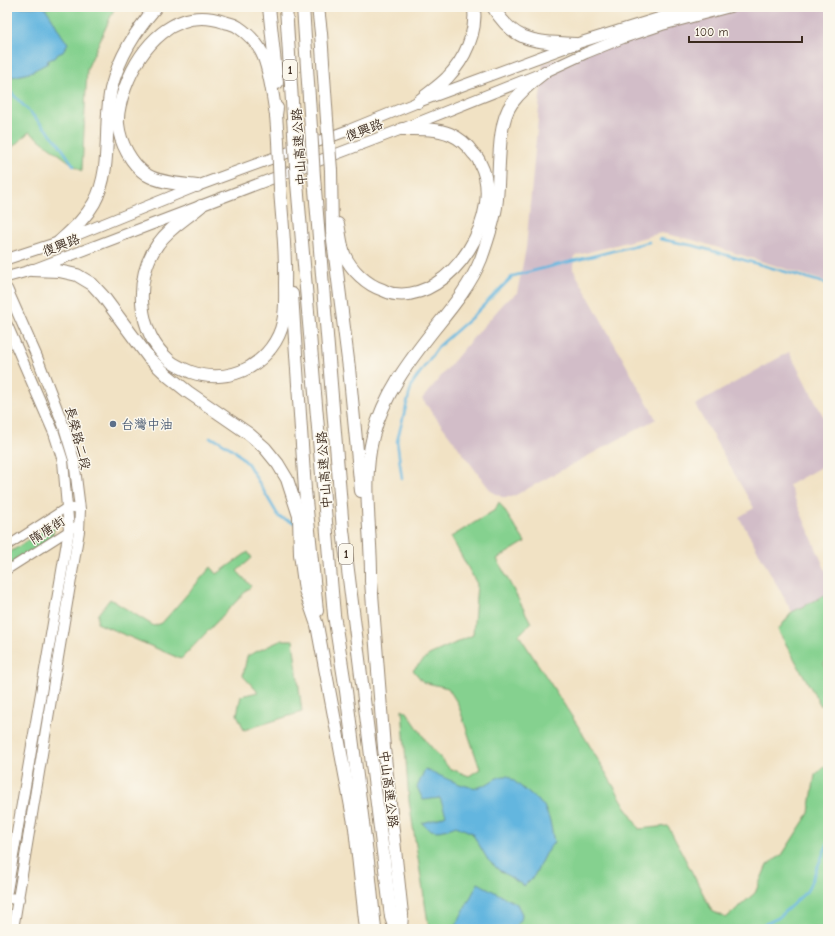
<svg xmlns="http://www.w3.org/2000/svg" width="835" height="936" font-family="'Comic Neue','LXGW WenKai TC',sans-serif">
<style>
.industrial{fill:#d2bdc8}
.green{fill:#85d18f;stroke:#607e56}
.water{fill:#63b6df;stroke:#4f707e}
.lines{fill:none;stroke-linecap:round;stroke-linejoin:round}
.stream{stroke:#63b6df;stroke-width:2.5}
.minor-casing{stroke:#968671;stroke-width:10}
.major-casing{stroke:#968671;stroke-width:12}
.highway-casing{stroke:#968671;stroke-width:14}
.minor{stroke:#fff;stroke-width:8}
.major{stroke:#fff;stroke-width:10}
.highway{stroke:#fff;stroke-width:12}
.highway-bridge-casing{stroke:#968671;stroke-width:14;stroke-linecap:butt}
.highway-bridge{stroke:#fff;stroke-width:12}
.service-dot{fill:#5c6f8a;stroke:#fbf7ec;stroke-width:1.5}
.labels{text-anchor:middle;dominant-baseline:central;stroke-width:3;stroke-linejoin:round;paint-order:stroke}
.shield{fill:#fbf7ec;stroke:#75685c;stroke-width:1}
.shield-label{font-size:12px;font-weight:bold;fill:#3b2a1e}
.street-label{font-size:13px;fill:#3b2a1e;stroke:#fbf7ec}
.service-label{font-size:13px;fill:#4e5e75;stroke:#fbf7ec;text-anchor:start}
</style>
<rect width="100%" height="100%" fill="#fbf7ec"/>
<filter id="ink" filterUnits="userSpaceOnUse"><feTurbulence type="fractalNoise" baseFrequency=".025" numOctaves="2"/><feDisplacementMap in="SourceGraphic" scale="8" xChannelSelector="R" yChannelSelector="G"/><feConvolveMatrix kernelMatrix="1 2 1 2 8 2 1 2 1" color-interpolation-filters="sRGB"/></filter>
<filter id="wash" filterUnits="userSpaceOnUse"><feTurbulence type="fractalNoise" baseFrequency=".012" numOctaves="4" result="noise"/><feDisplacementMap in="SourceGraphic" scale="16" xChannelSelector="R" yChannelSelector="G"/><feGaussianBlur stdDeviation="0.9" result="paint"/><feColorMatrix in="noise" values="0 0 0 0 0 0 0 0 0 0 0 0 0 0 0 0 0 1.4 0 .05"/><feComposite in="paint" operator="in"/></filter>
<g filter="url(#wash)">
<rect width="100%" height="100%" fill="#f1e2c4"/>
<g class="industrial">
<path d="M710,7H828V282L693,240L661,233L574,256L573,269L656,419L512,497H502L491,491L422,399L467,345L505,302L517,293L526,248L543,64L627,32Z"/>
<path d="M789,352L828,425V463L789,485L828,576V594L792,612L739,517L754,508L695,405Z"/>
</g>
<g class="green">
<path d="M7,7H115L87,69L82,171L29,132L7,152Z"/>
<path d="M499,502L525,542L497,559L531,623L519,635L578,726L639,829L668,826L712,911L726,918L755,893L767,865L782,855L809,813L815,775L828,763V916L823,928L429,929L409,801L402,709L407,712L427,742L449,768L469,776L480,769L458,704L448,688L423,682L413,670L429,655L473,635L477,584L451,537L495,510Z"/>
<path d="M55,523L52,539L7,568V554Z"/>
<path d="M248,552L252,558L237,571L251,586L181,659L97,623L98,614L110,599L154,626L162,623L211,567L217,574Z"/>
<path d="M828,594V660L824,663L828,679V699L821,706L778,630L792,612Z"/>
<path d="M282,640H293L302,712L244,730L237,714L241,696L258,692L243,676L247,656Z"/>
</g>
<g class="water">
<path d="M7,7H44C54,18 58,33 68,43L63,52L58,54L55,58L51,59L47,61L48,63L29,73L13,77L7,70Z"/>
<path d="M425,769C438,774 466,790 479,787C490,785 495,775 508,776L544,806L550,821L554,842L545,854L534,876L524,886L499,870L488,860L472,833L456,826C443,831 432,835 422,823L437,819L446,815L440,798L423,800L417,787Z"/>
<path d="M478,883L517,904L522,914L521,920L513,929H454Z"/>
</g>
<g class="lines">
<g class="stream">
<path d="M7,88L57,141L74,166"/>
<path d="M660,239L695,246L828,284"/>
<path d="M210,438L218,440L235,451L248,464L279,517L295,523"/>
<path d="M402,479L397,441L412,384L439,346L471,318L513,276L649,242"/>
<path d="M755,929L778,918L807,891L828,843"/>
</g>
</g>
</g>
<g filter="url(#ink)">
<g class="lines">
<g class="minor-casing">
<g id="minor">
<path d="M7,546L67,507L80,509"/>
<path d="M7,570L79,524"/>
</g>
</g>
<g class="major-casing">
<g id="major">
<path d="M7,259L59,242L197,186L349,130L418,102L575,44L694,7"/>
<path d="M7,277L32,270L402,129L545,72L586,53L623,38L662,25L730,7"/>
<path d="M7,289L37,357L64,427L74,460L80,509L79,531L13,929"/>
<path d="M7,325L54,433L63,461L69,530L7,891"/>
<path d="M7,898L19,899"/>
</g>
</g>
<g class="highway-casing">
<g id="highway">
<path d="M269,7L277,83"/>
<path d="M286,7L294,133"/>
<path d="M303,7L311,128"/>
<path d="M318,7L321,33L327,120"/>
<path d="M493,7C515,44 536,41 575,44"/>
<path d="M418,102C427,94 438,87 447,78C465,59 477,33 474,7"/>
<path d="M277,108L276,115L278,141"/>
<path d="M331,170L332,232L349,368L361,491"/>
<path d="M314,177L343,530L391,917L395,929"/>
<path d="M297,183L334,615L346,691L369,869L375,929"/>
<path d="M197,186C182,184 160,183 147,175C131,164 120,143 118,124C117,112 121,99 125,88C140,47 175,5 224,22C228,23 234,24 238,27C247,33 257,43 262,53C270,69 273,98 276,115"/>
<path d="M201,206C186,219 169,228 158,244C133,278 137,333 170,361C176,366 184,369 191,372C211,379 232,377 250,367C266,357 279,341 283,322C286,309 285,296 285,283C286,251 282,220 280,189"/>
<path d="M338,224C340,234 341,245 344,254C351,270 367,285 383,290C387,292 391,294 395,294C452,301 506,213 480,163C479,160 476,156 473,153C468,146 459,138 450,134C436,128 417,129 402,129"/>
<path d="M59,242C72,230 85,219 94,203C113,169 103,126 111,89C119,57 135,32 156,7"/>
<path d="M32,270L59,271L77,275L92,284L103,296L149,358L168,376L188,392L249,434L265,448L278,464L287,479L299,516L300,554L305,590L317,625L355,828L366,929"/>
<path d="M292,294L305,490L317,611"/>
<path d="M401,929L402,914L384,748L371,581C372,533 361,484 373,436C384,394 409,361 436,327C453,306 471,284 481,259C487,242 493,225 496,207C501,178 495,126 512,103C521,91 533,81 545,72"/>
</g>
</g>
<use href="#minor" class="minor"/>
<use href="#major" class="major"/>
<use href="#highway" class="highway"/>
<g class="highway-bridge-casing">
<g id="highway-bridge">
<path d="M327,120L331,170"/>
<path d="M311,128L314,177"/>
<path d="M294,133L297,183"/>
<path d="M278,141L280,189"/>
</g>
</g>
<use href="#highway-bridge" class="highway-bridge"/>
</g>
</g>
<circle class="service-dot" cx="113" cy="424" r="4"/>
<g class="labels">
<g class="shield">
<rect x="283" y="60" width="14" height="20" rx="3"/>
<rect x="339" y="544" width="14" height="20" rx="3"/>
</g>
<g class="shield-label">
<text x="290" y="70">1</text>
<text x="346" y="554">1</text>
</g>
<g class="street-label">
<text transform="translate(364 130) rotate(-21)">復興路</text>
<text transform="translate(299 147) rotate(-94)">中山高速公路</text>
<text transform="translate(61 245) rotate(-21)">復興路</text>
<text transform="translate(78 438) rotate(75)">長榮路二段</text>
<text transform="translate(324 470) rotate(-94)">中山高速公路</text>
<text transform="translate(47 530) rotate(-33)">隋唐街</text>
<text transform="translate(389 789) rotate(83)">中山高速公路</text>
</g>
<g class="service-label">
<text x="121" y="424">台灣中油</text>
</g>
</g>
<rect width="835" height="936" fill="none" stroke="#fbf7ec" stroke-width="24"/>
<path d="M689 36v6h113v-6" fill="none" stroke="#3b2a1e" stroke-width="2"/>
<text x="695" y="36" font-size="12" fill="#3b2a1e" stroke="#fbf7ec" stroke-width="3" paint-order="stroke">100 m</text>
</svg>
